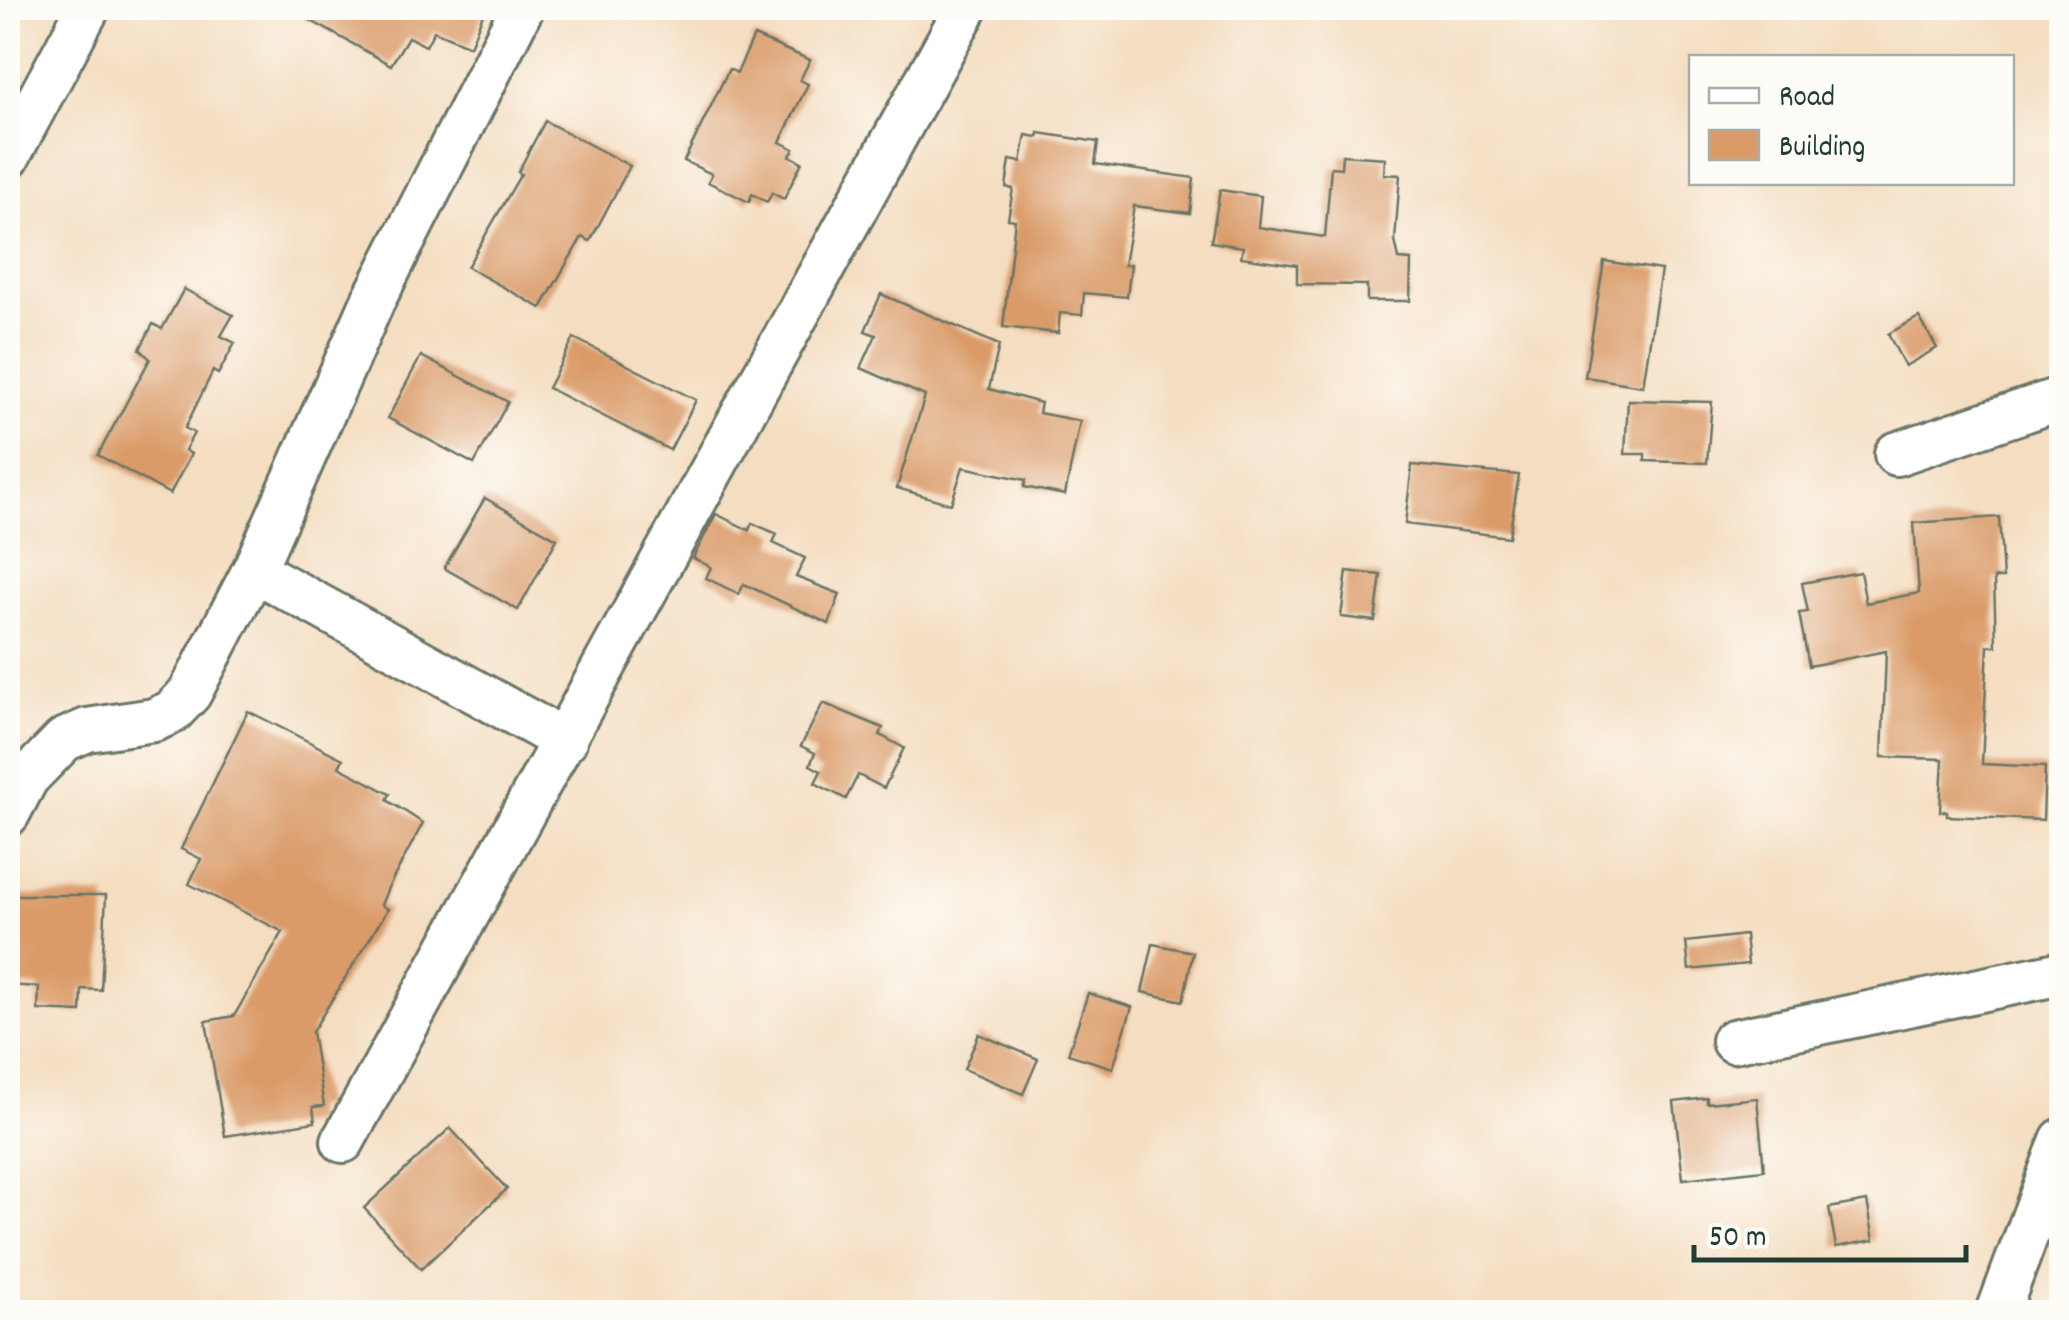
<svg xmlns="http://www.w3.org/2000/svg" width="2069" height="1320" font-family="Dekko,sans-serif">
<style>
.building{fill:#da9b69}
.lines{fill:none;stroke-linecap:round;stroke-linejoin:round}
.minor-casing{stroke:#6a7565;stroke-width:48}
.minor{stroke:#fff;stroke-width:42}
</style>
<rect width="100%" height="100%" fill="#fdfcf7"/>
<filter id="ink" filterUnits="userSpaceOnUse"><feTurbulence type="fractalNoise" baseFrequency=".01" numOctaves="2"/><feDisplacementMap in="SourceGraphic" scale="20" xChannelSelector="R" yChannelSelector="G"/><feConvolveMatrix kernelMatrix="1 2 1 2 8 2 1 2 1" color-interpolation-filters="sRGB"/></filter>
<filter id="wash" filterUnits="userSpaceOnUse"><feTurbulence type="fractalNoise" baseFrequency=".0048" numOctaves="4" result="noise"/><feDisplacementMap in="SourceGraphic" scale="40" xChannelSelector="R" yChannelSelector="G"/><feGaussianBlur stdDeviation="2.25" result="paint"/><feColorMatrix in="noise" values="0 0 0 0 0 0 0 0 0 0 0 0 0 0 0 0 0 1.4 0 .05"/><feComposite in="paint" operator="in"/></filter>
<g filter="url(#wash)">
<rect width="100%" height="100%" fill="#f4ddc0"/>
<g id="blocks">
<g class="building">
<path d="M288,8H467L483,14L470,46L434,31L426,46L408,37L391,65Z"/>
<path d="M754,36L810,60L800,80L808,84L780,142L794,149L790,156L802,162L784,199L772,193L767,202L752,194L749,202L708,182L712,174L684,161L729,69L737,73Z"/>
<path d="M545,121L630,166L590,241L582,237L541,308L467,267L521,174L518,172Z"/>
<path d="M1039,133L1098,142L1095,164L1194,178L1190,213L1134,206L1124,265H1131L1127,297L1084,293L1082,315L1060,313L1058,333L1003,327L1015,220L1008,219L1013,189L1006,187L1010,160L1021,162L1026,135L1038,137Z"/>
<path d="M1342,155L1385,158L1384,174L1400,175L1395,241L1399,259L1411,260L1410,301H1367V285L1297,284V265L1241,257L1243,247L1211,242L1220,190L1261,196L1258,227L1325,237L1331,167L1341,168Z"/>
<path d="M1604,261L1661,270L1643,386L1585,377Z"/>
<path d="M184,289L233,315L221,336L235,343L218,374L213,371L185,428L194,433L185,450L191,454L170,494L98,455L150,359L140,349L153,324L162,329Z"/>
<path d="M881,294L999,345L989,389L1041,403L1039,413L1080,421L1065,495L1024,487L1026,480L963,467L951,504L897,488L925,396L861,368L876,335L865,331Z"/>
<path d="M1919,317L1937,348L1905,366L1888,334Z"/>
<path d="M574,338L696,400L670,450L548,388Z"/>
<path d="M421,356L508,402L474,464L388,418Z"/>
<path d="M1628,400L1712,402L1707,463L1645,461V454H1625Z"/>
<path d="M1412,465L1519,475L1509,537L1405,524Z"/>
<path d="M485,498L557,539L518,610L444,568Z"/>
<path d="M716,514L749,530L752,523L777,534L773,543L805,558L796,577L840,594L829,624L744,584L739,594L706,578L711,567L693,558Z"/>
<path d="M1999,517L2003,578H1994L1996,646H1988L1982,764L2045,767L2043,820L1947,816V811H1940L1943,759L1882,757L1886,651L1809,666L1799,613L1808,612L1802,583L1860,572L1866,603L1919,593L1914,523Z"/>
<path d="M1347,571L1381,575L1375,621L1341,617Z"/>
<path d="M823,703L883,728L880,735L904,748L884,788L858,775L846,799L815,783L821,771L810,765L815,753L801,746Z"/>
<path d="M248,711L343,759L339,767L390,794L387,800L423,823L388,888L381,905L388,909L312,1032L324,1106L313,1107L315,1122L225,1136L206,1021L234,1016L283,932L189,884L201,859L181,849Z"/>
<path d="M8,895H106L101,990L82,989L81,1012L38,1010L39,987L8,985Z"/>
<path d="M1745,935L1748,964L1689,970L1686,942Z"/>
<path d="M1153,944L1193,952L1183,1001L1142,992Z"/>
<path d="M1088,993L1132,1007L1113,1068L1068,1054Z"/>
<path d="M979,1034L1038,1059L1023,1094L964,1069Z"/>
<path d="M1707,1098V1103L1757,1098L1764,1170L1683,1179L1674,1102Z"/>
<path d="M450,1128L507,1189L421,1269L364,1208Z"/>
<path d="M1867,1201L1874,1240L1836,1247L1829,1208Z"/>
</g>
</g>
</g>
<g filter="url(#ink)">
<use href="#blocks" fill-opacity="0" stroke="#6a7565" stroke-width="2.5"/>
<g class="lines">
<g class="minor-casing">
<g id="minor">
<path d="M8,157L88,8"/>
<path d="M1896,454L2062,398"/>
<path d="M254,570L565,741"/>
<path d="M8,814L27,778L64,740L87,730L154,720L172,712L190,693L254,570L373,301L522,8"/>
<path d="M1733,1041L2062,973"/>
<path d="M343,1141L966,8"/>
<path d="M1998,1312L2062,1140"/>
</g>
</g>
<use href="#minor" class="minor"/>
</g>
</g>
<rect width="2069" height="1320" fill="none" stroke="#fdfcf7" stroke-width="40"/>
<rect x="1689" y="55" width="325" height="130" fill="#fdfcf7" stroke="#a4b0a9" stroke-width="2.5"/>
<rect x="1709" y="88" width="50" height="15" fill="#ffffff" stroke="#a4b0a9" stroke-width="2.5"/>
<text x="1779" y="105" font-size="30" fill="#1f3d34">Road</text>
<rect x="1709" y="130" width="50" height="30" fill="#da9b69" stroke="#a4b0a9" stroke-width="2.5"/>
<text x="1779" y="155" font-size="30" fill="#1f3d34">Building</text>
<path d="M1694 1245v15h272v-15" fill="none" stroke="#1f3d34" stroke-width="5"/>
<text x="1709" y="1245" font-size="30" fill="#1f3d34" stroke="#fdfcf7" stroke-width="8" paint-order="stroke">50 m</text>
</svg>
